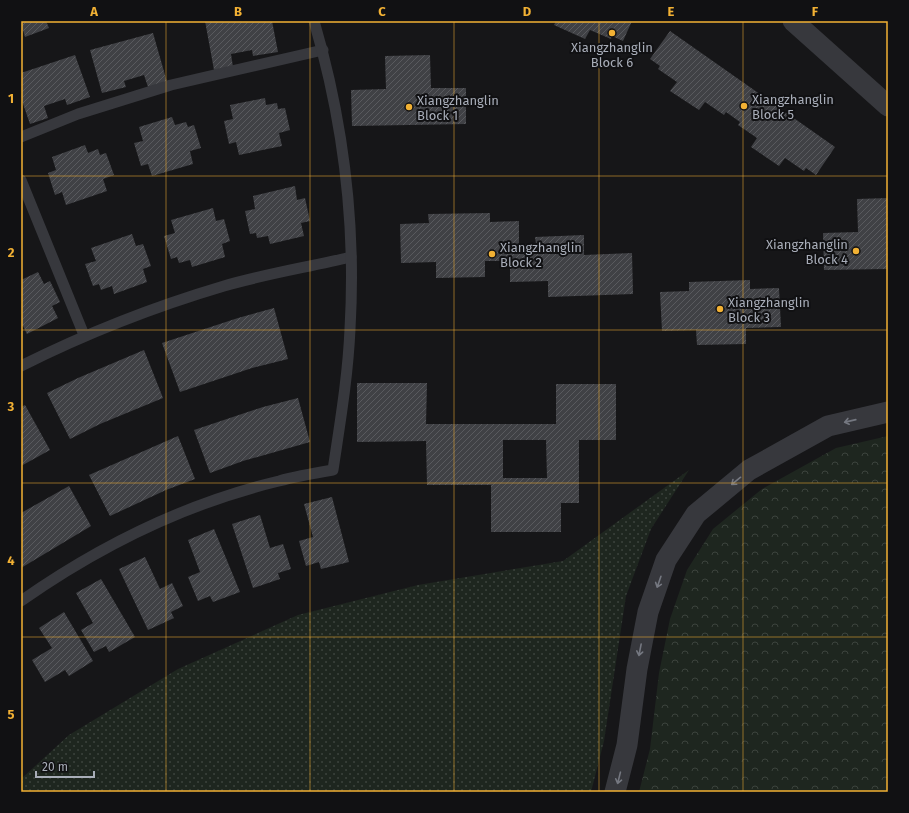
<svg xmlns="http://www.w3.org/2000/svg" width="909" height="813" font-family="'Fira Sans',sans-serif">
<style>
.grass{fill:url(#grass-dots)}
.forest{fill:url(#forest-crowns)}
.building{fill:url(#building-hatch);fill-rule:evenodd}
.lines{fill:none;stroke-linecap:round;stroke-linejoin:round}
.lane{stroke:#37383d;stroke-width:11}
.street{stroke:#37383d;stroke-width:21}
.oneway{stroke:#757881}
.grid{fill:none;stroke:#f2b134;stroke-width:1;stroke-opacity:0.55}
.poi-dot{fill:#f2b134;stroke:#111113;stroke-width:1.5}
.labels{text-anchor:middle;dominant-baseline:central;stroke-width:4;stroke-linejoin:round;paint-order:stroke}
.poi-label{font-size:13px;fill:#a8adb8;stroke:#111113;text-anchor:start}
.neatline{fill:none;stroke:#f2b134;stroke-width:1.5}
.grid-label{font-size:13px;text-anchor:middle;font-weight:bold;fill:#f2b134}
</style>
<defs>
<pattern id="grass-dots" width="8" height="8" patternUnits="userSpaceOnUse"><rect width="8" height="8" fill="#1e261f"/><path d="M2 2h.1M6 6h.1" fill="none" stroke="#3c433d" stroke-width="1.8" stroke-linecap="round"/></pattern>
<pattern id="forest-crowns" width="20" height="18" patternUnits="userSpaceOnUse"><rect width="20" height="18" fill="#1e261f"/><path d="M2 6a3 3 0 1 1 6 0M12 15a3 3 0 1 1 6 0" fill="none" stroke="#3c433d"/></pattern>
<pattern id="building-hatch" width="6" height="6" patternUnits="userSpaceOnUse"><rect width="6" height="6" fill="#404145"/><path d="M-1 1l2-2M0 6l6-6M5 7l2-2" fill="none" stroke="#595a5e"/></pattern>
</defs>
<rect width="100%" height="100%" fill="#161618"/>
<path class="grass" d="M689,470L651,529L626,596L604,741L591,792H21V779L69,735L178,669L298,615L418,585L563,561Z"/>
<path class="forest" d="M888,436V792H639L650,749L659,673L670,619L687,570L713,529L762,489L836,448Z"/>
<g class="building">
<path d="M21,21H46L49,28L25,37L23,30L21,31Z"/>
<path d="M205,21H272L278,52L253,56L252,50L231,54L233,67L214,70Z"/>
<path d="M556,21H632L623,41L612,36L611,39L590,30L585,39L554,25Z"/>
<path d="M670,31L835,147L816,175L806,168L804,171L785,158L779,166L751,147L757,138L738,125L740,122L726,112L724,115L705,102L699,110L670,91L677,82L658,69L660,66L650,59Z"/>
<path d="M153,33L167,82L148,87L144,75L124,81L126,87L102,93L90,50Z"/>
<path d="M75,55L90,97L67,105L65,99L44,106L48,118L30,124L21,98V73Z"/>
<path d="M430,55L431,88H466V124L352,126L351,90L386,89L385,56Z"/>
<path d="M265,98L266,105L277,103L278,109L285,108L290,130L279,133L282,146L239,155L236,142L229,144L224,121L233,119L230,105Z"/>
<path d="M172,117L175,125L186,122L188,127L194,125L201,148L190,151L193,164L152,176L148,164L141,166L134,143L143,141L139,127Z"/>
<path d="M85,145L88,153L98,149L100,155L106,153L114,175L103,179L107,191L66,205L62,192L55,195L48,173L56,170L52,157Z"/>
<path d="M295,186L297,200L305,198L310,221L301,223L304,236L270,244L268,236L257,238L256,233L250,234L245,211L255,209L253,196Z"/>
<path d="M888,198V269L824,270L823,233L858,232L857,199Z"/>
<path d="M213,208L216,221L224,219L230,241L222,244L225,257L192,267L190,260L179,263L177,257L171,259L164,236L175,233L171,220Z"/>
<path d="M490,213V222L519,221V244H536L535,237L584,235V255L632,253L633,294L548,297V281L510,282V261H485V277L436,278V262L401,263L400,224L429,223L428,214Z"/>
<path d="M132,234L136,246L143,244L151,266L143,269L147,282L114,294L112,286L101,290L99,284L93,286L85,264L96,261L91,248Z"/>
<path d="M38,272L44,284L50,281L60,302L52,306L58,318L27,334L23,326L21,327V280Z"/>
<path d="M750,280V289L779,288L781,327L746,328V344L697,345L696,330L662,331L660,292L689,291V282Z"/>
<path d="M274,308L288,359L252,368L180,392L162,343L238,318Z"/>
<path d="M144,350L163,398L100,424L70,439L47,393L78,378Z"/>
<path d="M357,383H427L426,424H556V384H616V440H579V503H561V532H491V485H427L426,441L357,442ZM503,440H546L547,478H503Z"/>
<path d="M298,398L310,442L243,461L210,473L194,430L263,407Z"/>
<path d="M25,405L50,450L21,466V407Z"/>
<path d="M178,436L195,479L166,490L110,516L89,475Z"/>
<path d="M69,486L91,526L21,568V513Z"/>
<path d="M332,497L349,562L321,569L319,562L306,566L299,541L313,537L304,504Z"/>
<path d="M260,515L270,548L283,544L291,569L278,573L280,579L253,588L232,524Z"/>
<path d="M214,529L240,592L213,602L210,596L198,601L188,577L200,572L188,540Z"/>
<path d="M145,557L160,589L172,583L183,606L171,612L174,618L148,630L119,569Z"/>
<path d="M101,579L135,637L109,652L106,646L94,652L81,630L93,623L76,593Z"/>
<path d="M64,612L93,661L69,676L65,670L45,682L32,660L52,648L39,628Z"/>
</g>
<g class="lines">
<g class="lane">
<path d="M21,137L78,114L171,85L323,50"/>
<path d="M21,180L84,335"/>
<path d="M21,366C87,333 153,307 224,286C265,274 309,267 351,257"/>
<path d="M21,601C98,547 187,503 279,481C297,476 315,473 333,470C340,423 348,376 350,329C356,226 343,120 314,21"/>
</g>
<g class="street">
<path d="M793,21L888,106"/>
<path d="M615,792L627,745L637,669L648,612L666,560L696,514L749,470L828,426L888,412"/>
</g>
</g>
<defs><path id="oneway-shaft" d="M-6 0H5M1.5-3L5.5 0L1.5 3" fill="none" stroke-width="1.6" stroke-linecap="round" stroke-linejoin="round"/></defs>
<g class="oneway">
<use href="#oneway-shaft" transform="translate(850 421) rotate(167)"/>
<use href="#oneway-shaft" transform="translate(736 481) rotate(141)"/>
<use href="#oneway-shaft" transform="translate(659 582) rotate(109)"/>
<use href="#oneway-shaft" transform="translate(640 650) rotate(101)"/>
<use href="#oneway-shaft" transform="translate(619 778) rotate(104)"/>
</g>
<path class="grid" d="M166,21V792M310,21V792M454,21V792M599,21V792M743,21V792M21,176H888M21,330H888M21,483H888M21,637H888"/>
<g class="poi-dot">
<circle cx="612" cy="33" r="4"/>
<circle cx="744" cy="106" r="4"/>
<circle cx="409" cy="107" r="4"/>
<circle cx="856" cy="251" r="4"/>
<circle cx="492" cy="254" r="4"/>
<circle cx="720" cy="309" r="4"/>
</g>
<g class="labels">
<g class="poi-label">
<text x="612" y="47" text-anchor="middle">Xiangzhanglin<tspan x="612" dy="15">Block 6</tspan></text>
<text x="752" y="99">Xiangzhanglin<tspan x="752" dy="15">Block 5</tspan></text>
<text x="417" y="100">Xiangzhanglin<tspan x="417" dy="15">Block 1</tspan></text>
<text x="848" y="244" text-anchor="end">Xiangzhanglin<tspan x="848" dy="15">Block 4</tspan></text>
<text x="500" y="247">Xiangzhanglin<tspan x="500" dy="15">Block 2</tspan></text>
<text x="728" y="302">Xiangzhanglin<tspan x="728" dy="15">Block 3</tspan></text>
</g>
</g>
<rect width="909" height="813" fill="none" stroke="#111113" stroke-width="44"/>
<path d="M36 771v6h58v-6" fill="none" stroke="#a8adb8" stroke-width="2"/>
<text x="42" y="771" font-size="12" fill="#a8adb8" stroke="#111113" stroke-width="3" paint-order="stroke">20 m</text>
<rect x="22" y="22" width="865" height="769" class="neatline"/>
<g class="grid-label">
<text x="94" y="16">A</text>
<text x="238" y="16">B</text>
<text x="382" y="16">C</text>
<text x="527" y="16">D</text>
<text x="671" y="16">E</text>
<text x="815" y="16">F</text>
<text x="11" y="103">1</text>
<text x="11" y="257">2</text>
<text x="11" y="411">3</text>
<text x="11" y="565">4</text>
<text x="11" y="719">5</text>
</g>
</svg>
